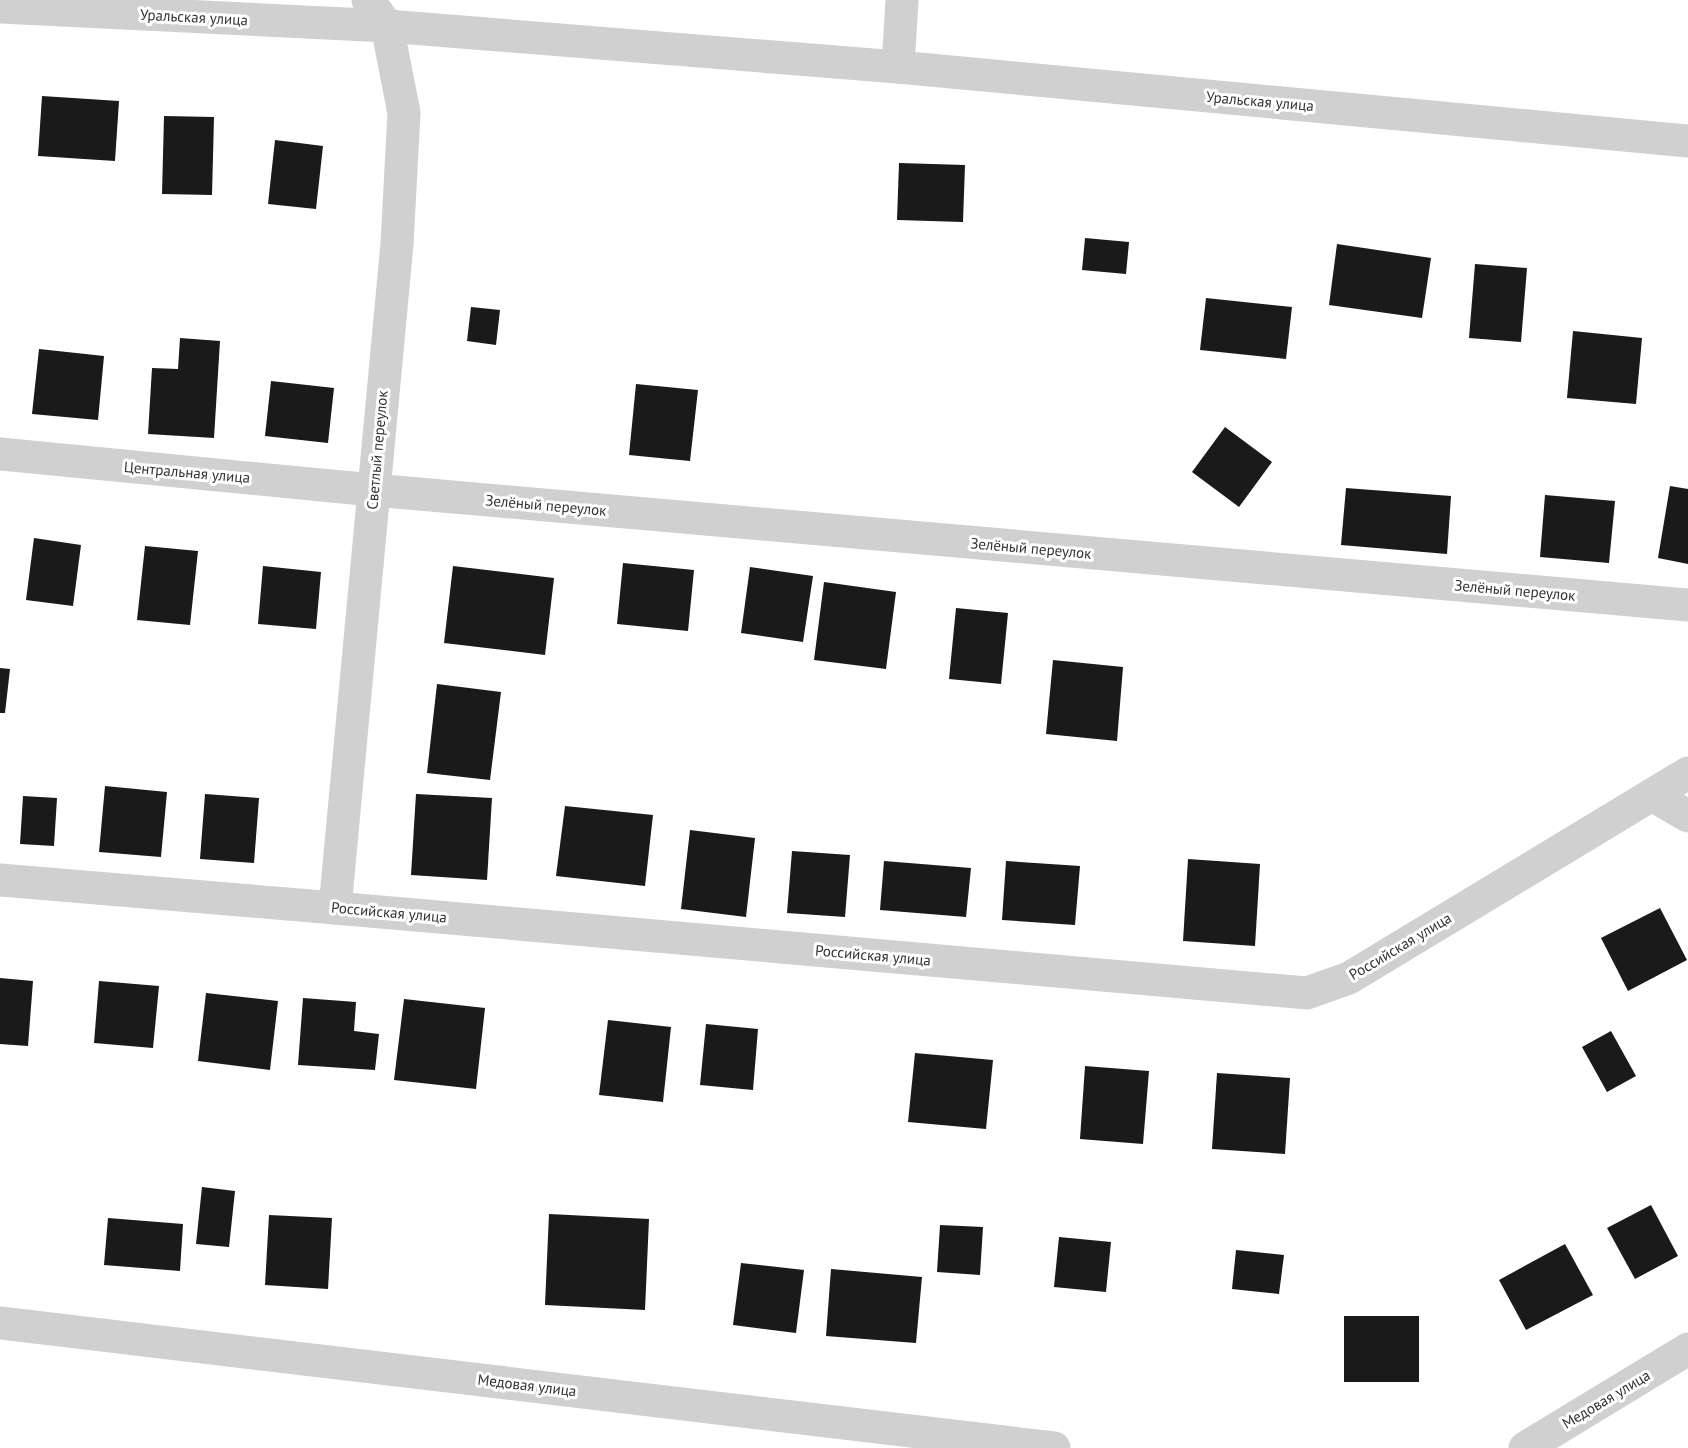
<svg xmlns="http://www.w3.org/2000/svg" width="1688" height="1448" font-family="'PT Sans',sans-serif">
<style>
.building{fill:#1a1a1a}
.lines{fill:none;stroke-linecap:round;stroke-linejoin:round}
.minor{stroke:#d0d0d0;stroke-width:33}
.labels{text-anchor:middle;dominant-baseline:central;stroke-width:6;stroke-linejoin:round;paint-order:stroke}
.street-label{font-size:15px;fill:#333;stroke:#fff}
</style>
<rect width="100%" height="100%" fill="#fff"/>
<g class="building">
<path d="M42,96L119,101L115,161L38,156Z"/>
<path d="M164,116L214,117L212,195L162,194Z"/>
<path d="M275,140L323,146L316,209L268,204Z"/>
<path d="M899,163L965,165L963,222L897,220Z"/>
<path d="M1085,238L1129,242L1126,274L1082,270Z"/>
<path d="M1337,244L1431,258L1422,318L1329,305Z"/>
<path d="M1475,264L1527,268L1521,342L1469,338Z"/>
<path d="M1206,298L1292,307L1286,359L1200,350Z"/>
<path d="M471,307L500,310L496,345L467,341Z"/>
<path d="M1573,331L1642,338L1636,404L1567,398Z"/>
<path d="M180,338L220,341L214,438L148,434L152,368L178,369Z"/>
<path d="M39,349L104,356L98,420L32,414Z"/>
<path d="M271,381L334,388L328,443L265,436Z"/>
<path d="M636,384L698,390L690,461L629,455Z"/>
<path d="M1225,427L1272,462L1239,507L1192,472Z"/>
<path d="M1670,486L1688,489V564L1658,558Z"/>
<path d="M1346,488L1451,496L1447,554L1341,545Z"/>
<path d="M1545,495L1615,501L1609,563L1540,557Z"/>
<path d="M34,538L81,545L73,606L26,600Z"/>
<path d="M145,546L198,551L190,625L137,620Z"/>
<path d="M623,563L694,570L688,631L617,624Z"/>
<path d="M263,566L321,572L316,629L258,624Z"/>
<path d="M453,566L554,578L545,655L444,643Z"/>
<path d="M750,567L813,576L803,642L741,633Z"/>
<path d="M824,582L896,592L886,669L814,660Z"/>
<path d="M956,608L1008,613L1001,684L949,679Z"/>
<path d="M1053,660L1123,667L1117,741L1046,734Z"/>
<path d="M0,668L10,669L5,713H0Z"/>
<path d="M437,684L501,692L490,780L427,773Z"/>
<path d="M105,786L167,792L161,857L99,852Z"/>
<path d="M205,794L259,798L254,863L200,859Z"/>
<path d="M416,794L492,798L487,880L411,875Z"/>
<path d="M23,796L57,798L54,846L20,844Z"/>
<path d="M565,806L653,815L645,886L556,876Z"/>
<path d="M690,830L755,838L746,917L681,909Z"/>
<path d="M792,851L850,855L845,917L787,913Z"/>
<path d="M1188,859L1260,864L1255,946L1183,941Z"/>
<path d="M884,861L971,868L966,917L880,910Z"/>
<path d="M1006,861L1080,866L1075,925L1002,920Z"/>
<path d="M1660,908L1687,960L1628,991L1601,938Z"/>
<path d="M0,978L33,981L28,1046L0,1044Z"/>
<path d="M99,981L159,986L153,1048L94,1043Z"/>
<path d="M206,993L278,1001L270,1070L198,1061Z"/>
<path d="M303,998L356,1002L354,1031L379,1034L375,1070L298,1065Z"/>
<path d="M404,999L485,1008L476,1089L394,1080Z"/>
<path d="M608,1020L671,1027L663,1102L599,1095Z"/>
<path d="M706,1024L758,1029L753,1090L700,1085Z"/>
<path d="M1611,1031L1636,1076L1607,1092L1582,1047Z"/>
<path d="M915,1053L993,1060L986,1129L908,1122Z"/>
<path d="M1085,1066L1149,1071L1143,1144L1080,1139Z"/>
<path d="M1217,1073L1290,1078L1285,1154L1212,1149Z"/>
<path d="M202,1187L235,1191L229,1247L196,1244Z"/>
<path d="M1651,1205L1678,1256L1635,1279L1607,1228Z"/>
<path d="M549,1214L649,1219L645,1310L545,1305Z"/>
<path d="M269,1215L332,1218L328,1289L265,1285Z"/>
<path d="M108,1218L183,1224L180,1271L104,1265Z"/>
<path d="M940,1225L983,1227L980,1275L937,1272Z"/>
<path d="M1059,1237L1111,1242L1106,1292L1054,1287Z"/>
<path d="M1565,1244L1593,1295L1526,1330L1499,1280Z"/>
<path d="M1236,1250L1284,1255L1279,1294L1232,1289Z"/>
<path d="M741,1263L804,1270L796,1333L733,1325Z"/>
<path d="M831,1269L922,1277L916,1343L826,1336Z"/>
<rect x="1344" y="1316" width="75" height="66"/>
</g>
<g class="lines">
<g class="minor">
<path d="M902,0L898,67L1688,141"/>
<path d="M0,7L387,26L898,67"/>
<path d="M0,454L373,490L1688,605"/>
<path d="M1652,795L1688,816"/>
<path d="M0,880L335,908L1307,993L1349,978L1688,773"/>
<path d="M335,908L397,244L404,113L387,26L368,0"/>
<path d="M0,1323L1054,1448"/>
<path d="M1525,1448L1688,1349"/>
</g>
</g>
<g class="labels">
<g class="street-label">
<text transform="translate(194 17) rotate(3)">Уральская улица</text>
<text transform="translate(1260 101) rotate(5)">Уральская улица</text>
<text transform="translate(377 450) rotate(-85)">Светлый переулок</text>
<text transform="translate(187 472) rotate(5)">Центральная улица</text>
<text transform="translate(546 505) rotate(5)">Зелёный переулок</text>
<text transform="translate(1031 548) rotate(5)">Зелёный переулок</text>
<text transform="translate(1515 590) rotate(5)">Зелёный переулок</text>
<text transform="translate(389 912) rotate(5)">Российская улица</text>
<text transform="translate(1400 946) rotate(-31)">Российская улица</text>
<text transform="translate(873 955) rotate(5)">Российская улица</text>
<text transform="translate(527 1385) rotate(7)">Медовая улица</text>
<text transform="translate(1606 1399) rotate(-31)">Медовая улица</text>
</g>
</g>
</svg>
